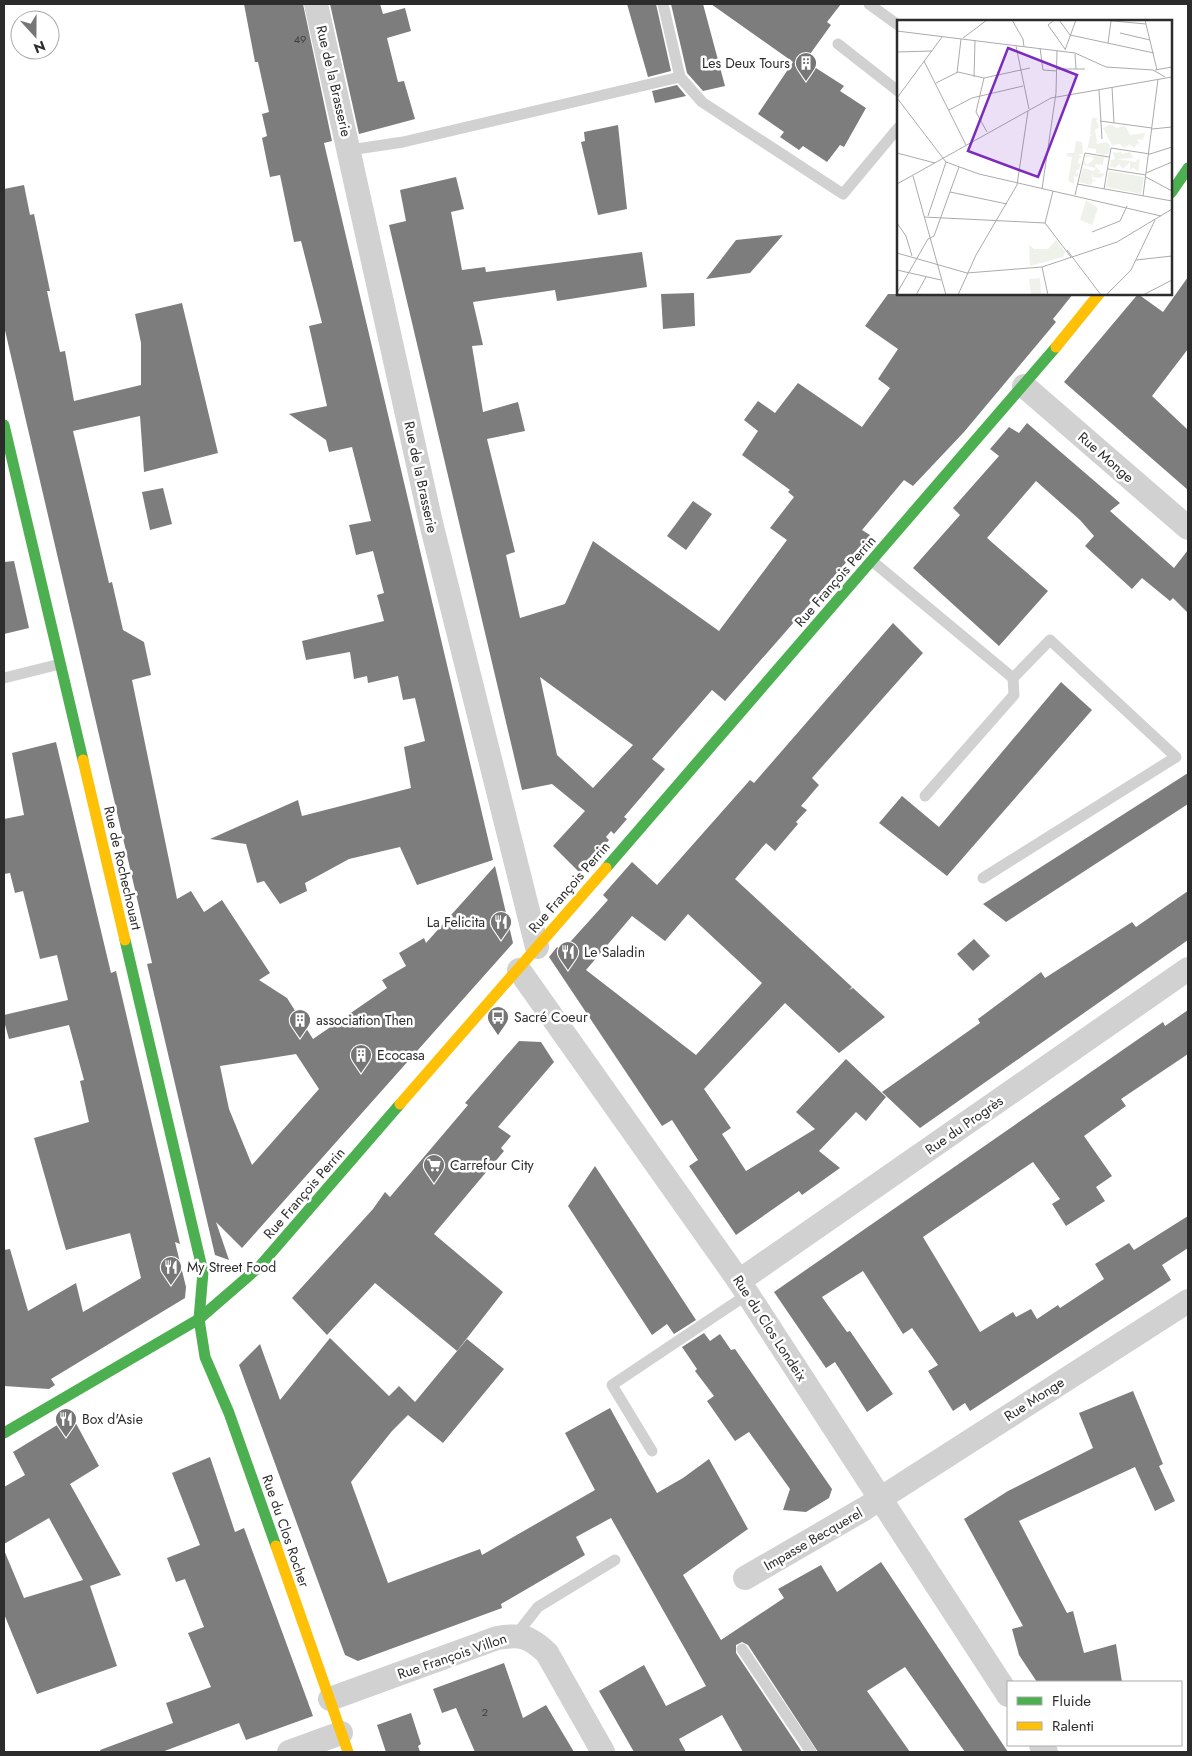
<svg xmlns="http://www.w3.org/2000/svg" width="1192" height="1756" font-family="Jost,sans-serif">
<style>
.building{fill:#7d7d7d;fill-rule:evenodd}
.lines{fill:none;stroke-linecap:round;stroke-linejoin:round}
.lane{stroke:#d1d1d1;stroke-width:11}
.street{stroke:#d1d1d1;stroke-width:24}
.fast{stroke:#4caf50;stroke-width:11}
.slow{stroke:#ffc107;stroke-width:11}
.labels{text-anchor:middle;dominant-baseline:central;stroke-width:5;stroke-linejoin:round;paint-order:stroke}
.number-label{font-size:11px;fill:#404040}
.poi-label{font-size:14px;fill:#2c2c2c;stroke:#fff;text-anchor:start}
.street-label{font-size:14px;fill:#2c2c2c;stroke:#fff}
.inset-road{fill:none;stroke:#ababab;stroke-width:1}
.view{fill:#7b2cbf;fill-opacity:0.15;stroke:#7b2cbf;stroke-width:2.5}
.inset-edge{fill:none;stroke:#2c2c2c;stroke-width:2.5}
</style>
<rect width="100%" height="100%" fill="#fff"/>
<g class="building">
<path d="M244,4H303L332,141L324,143L332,177L493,860L417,885L400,847L349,859L305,883L307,891L280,904L264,881L257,883L246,844L210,839L298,800L302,816L411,788L404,747L425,741L415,698L403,700L398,676L368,683L367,676L354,679L350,652L306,660L302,641L384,621L377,595L384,593L373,551L356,555L349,525L371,521L352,447L329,452L326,440L289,414L327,406L309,326L322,323L301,241L294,242L280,175L270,177L262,138L267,136L262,114L269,112L258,62H255Z"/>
<path d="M330,4H380L383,14L405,8L411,31L387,38L398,82L404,81L415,119L359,134Z"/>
<path d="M627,4H656L671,71L648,77Z"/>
<path d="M671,4H703L725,86L703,91L687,73Z"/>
<path d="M711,4H841L827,22L831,25L805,61L844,86L840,91L866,108L844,147L840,145L827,162L803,146L799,150L780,137L784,132L758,114L793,62Z"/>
<path d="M677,85L686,96L655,103L652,91Z"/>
<path d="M618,125L627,209L598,215L581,142L585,141L584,132Z"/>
<path d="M456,177L464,209L451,212L462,270L485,267L486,272L642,252L647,287L557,301L555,290L473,302L483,345L472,346L483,412L518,402L525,431L487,439L515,552L506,555L520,618L565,604L593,541L719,631L787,540L770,528L794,497L788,492L790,490L742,455L758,431L744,420L758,401L775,413L798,383L862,427L890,388L878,379L898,349L865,326L888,294H1073L1053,319L1056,322L964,432L913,486L904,480L862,530L870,535L725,701L712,690L652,759L665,769L624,817L627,819L614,834L611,831L606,837L609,840L580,873L553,846L585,811L552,784L522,790L389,225L406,221L400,190ZM540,677L633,745L593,788L557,755Z"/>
<path d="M24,185L30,215L34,214L50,291H47L60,352L65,351L74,401L141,385V343L135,314L182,303L218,453L144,472L140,416L73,431L109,583L112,582L123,630L144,642L151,675L132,680L177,899L191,891L204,912L222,900L270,973L259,980L287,998L313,1039L387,988L382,980L406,966L399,953L424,938L426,943L495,866L513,943L242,1248L216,1222L229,1260L215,1255L147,964L152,963L4,326V189ZM296,1054L319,1089L252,1165L229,1109L220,1066Z"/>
<path d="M783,235L750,273L706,279L736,240Z"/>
<path d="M1188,277V349L1152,396L1188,430V490L1064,382L1138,294L1163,312Z"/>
<path d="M694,293L695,326L663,329L661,294Z"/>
<path d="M1027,423L1120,503L1110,511L1174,568L1188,550V613L1173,598L1170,601L1142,578L1132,589L1085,546L1094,536L1080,520L1036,481L987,538L1048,591L999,646L913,568L960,515L953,508L999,456L990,449L1009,427L1019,433Z"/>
<path d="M163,488L172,524L150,530L142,492Z"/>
<path d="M693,501L712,514L686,550L667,536Z"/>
<path d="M14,561L29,628L4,634V562Z"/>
<path d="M893,623L923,653L812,778L819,785L801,806L807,810L796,822L798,824L775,851L766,843L735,879L852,987L849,990L853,988L885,1017L839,1053L785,1003L704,1089L731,1128L722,1134L746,1171L815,1129L796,1112L846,1059L886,1097L866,1121L856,1112L819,1151L840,1168L802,1195L799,1191L736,1235L689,1166L698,1160L672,1120L662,1126L549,957L557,947L562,951L608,900L603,895L632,862L657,885L750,780L754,783ZM688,914L762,983L696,1055L586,970L632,916L665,941Z"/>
<path d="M1061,682L1092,710L947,876L879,823L902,796L939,827Z"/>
<path d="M56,742L111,973L116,971L180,1244L175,1242L186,1287L185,1298L51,1379L55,1385L49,1389L4,1386V1250L10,1249L28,1311L76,1283L83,1312L141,1278L130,1233L66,1250L59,1226L34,1138L89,1122L80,1081L84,1080L69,1025L9,1039L4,1021V1015L68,1000L57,955L40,959L23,891L15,893L10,873L4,874V819L24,815L12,753Z"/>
<path d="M1188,773V804L1006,922L983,904Z"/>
<path d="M1188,891V940L920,1128L882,1092L980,1023L978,1019L1041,972L1045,978L1132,922L1136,927Z"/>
<path d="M974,939L990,956L973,971L957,954Z"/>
<path d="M1188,1010V1054L1121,1099L1126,1106L1084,1136L1112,1176L1096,1187L1105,1201L1066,1226L1052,1204L1060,1199L1033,1162L923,1237L980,1332L1013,1312L1016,1317L1031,1309L1037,1319L1058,1305L1060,1308L1104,1279L1095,1264L1129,1243L1134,1250L1188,1216V1248L1162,1265L1171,1280L970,1411L965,1403L953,1411L928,1371L938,1365L912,1328L903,1334L863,1271L822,1297L847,1332L850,1331L893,1394L867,1412L835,1362L826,1368L774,1292L1163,1022L1165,1026Z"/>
<path d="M519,1041L541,1042L554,1062L498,1127L511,1136L501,1148L504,1151L434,1234L503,1292L457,1351L375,1283L327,1335L292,1298L373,1209L385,1192L390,1197L468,1105L465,1103Z"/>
<path d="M595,1166L696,1320L674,1334L667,1324L652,1335L568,1206Z"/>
<path d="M704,1333L710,1341L720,1334L731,1350L735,1349L832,1489L829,1498L806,1512L783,1510L790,1489L749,1432L735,1441L707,1401L714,1396L695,1371L697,1369L682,1347Z"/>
<path d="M330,1338L389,1396L399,1386L415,1402L467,1339L504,1369L443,1443L408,1415L392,1431L351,1482L388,1583L480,1549L482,1555L595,1490L565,1433L610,1408L657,1493L683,1478L709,1459L748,1529L683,1575L721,1640L784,1598L778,1589L821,1565L837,1592L881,1562L1008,1752H965L905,1667L867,1691L910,1752H818L748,1645L742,1642L736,1645V1653L802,1752H743L722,1715L679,1739L686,1752H634L599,1691L644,1665L666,1706L706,1686L611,1518L576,1537L585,1555L501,1604L502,1608L358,1661L345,1655L239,1365L260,1344L280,1400Z"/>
<path d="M1133,1391L1163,1464L1159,1466L1175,1501L1155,1511L1135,1467L1019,1521L1067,1613L1073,1611L1084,1653L1116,1644L1122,1682H1037L1019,1655L1012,1629L1023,1626L964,1519L1008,1491L1093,1448L1079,1413Z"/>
<path d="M72,1416L99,1466L70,1484L121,1575L90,1586L117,1666L37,1694L4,1614V1550L24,1598L83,1580L49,1518L4,1544V1487L25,1475L13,1452Z"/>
<path d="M210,1457L235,1532L244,1528L313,1716L246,1740L239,1723L162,1752H101L100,1750L173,1723L166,1703L211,1687L188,1633L204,1627L185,1579L176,1582L167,1558L200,1545L172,1473Z"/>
<path d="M504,1663L523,1718L546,1705L574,1752H475L456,1708L442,1713L433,1689Z"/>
<path d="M411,1713L421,1744L418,1746L420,1752H386L377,1725Z"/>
</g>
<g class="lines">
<g class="lane">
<path d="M663,4L680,77L702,102L843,194L898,128"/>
<path d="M869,4L898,25"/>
<path d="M838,44L898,91"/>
<path d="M350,150L403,142L680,77"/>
<path d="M872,561L1013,678L1050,640L1176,757L983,878"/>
<path d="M4,678L60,664"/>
<path d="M925,796L1014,695L1013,678"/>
<path d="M652,1451L612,1385L748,1294"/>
<path d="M516,1635L538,1607L615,1560"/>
<path d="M742,1649L811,1752"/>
</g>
<g class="street">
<path d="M316,4L431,523L537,947"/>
<path d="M1024,386L1188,528"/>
<path d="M519,970L739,1281L1008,1695"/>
<path d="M739,1281L1188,969"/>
<path d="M745,1578L864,1509L1188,1301"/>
<path d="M330,1699L497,1638C521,1634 529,1636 547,1653L603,1752"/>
<path d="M1041,1745L1046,1752"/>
<path d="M289,1752L341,1733"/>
</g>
<g class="fast">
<path d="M1171,193L1188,168"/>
<path d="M4,425L83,760"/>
<path d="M606,868L1056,347"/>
<path d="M125,940L203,1272L199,1319L205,1357L229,1413L276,1546"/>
<path d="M4,1433L199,1319L259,1267L400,1104"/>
</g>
<g class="slow">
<path d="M1056,347L1099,294"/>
<path d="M83,760L125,940"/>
<path d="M400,1104L606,868"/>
<path d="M276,1546L348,1752"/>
</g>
</g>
<defs>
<g id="building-pin" transform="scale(1.125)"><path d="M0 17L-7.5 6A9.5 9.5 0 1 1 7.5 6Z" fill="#767676" stroke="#fff"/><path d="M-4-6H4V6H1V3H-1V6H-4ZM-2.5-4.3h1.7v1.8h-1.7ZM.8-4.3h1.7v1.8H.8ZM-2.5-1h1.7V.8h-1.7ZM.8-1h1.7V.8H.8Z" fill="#fff"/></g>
<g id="restaurant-pin" transform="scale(1.125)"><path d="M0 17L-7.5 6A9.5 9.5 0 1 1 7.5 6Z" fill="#767676" stroke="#fff"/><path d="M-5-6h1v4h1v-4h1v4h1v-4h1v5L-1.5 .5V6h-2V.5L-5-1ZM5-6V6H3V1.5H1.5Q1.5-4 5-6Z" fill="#fff"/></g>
<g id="bus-pin" transform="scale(1.125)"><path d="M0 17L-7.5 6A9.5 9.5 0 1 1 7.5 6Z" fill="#767676" stroke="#fff"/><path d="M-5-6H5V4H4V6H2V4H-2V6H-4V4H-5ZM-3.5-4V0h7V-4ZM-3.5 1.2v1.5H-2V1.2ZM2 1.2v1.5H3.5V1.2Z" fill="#fff"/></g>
<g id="supermarket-pin" transform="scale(1.125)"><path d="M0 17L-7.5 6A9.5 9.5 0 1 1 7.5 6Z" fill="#767676" stroke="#fff"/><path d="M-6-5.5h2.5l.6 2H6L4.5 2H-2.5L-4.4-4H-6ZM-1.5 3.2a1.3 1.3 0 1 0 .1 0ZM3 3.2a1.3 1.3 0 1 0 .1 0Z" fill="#fff"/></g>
</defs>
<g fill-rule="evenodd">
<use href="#building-pin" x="806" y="63"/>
<use href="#restaurant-pin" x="501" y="922"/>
<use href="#restaurant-pin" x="568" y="952"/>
<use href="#bus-pin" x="498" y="1017"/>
<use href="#building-pin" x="300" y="1020"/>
<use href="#building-pin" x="361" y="1055"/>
<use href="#supermarket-pin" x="434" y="1165"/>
<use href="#restaurant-pin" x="171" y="1267"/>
<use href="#restaurant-pin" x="66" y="1419"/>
</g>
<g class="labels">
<g class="number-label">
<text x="300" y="39">49</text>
<text x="485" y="1712">2</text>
</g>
<g class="poi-label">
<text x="790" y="63" text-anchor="end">Les Deux Tours</text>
<text x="485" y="922" text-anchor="end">La Felicita</text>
<text x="584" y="952">Le Saladin</text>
<text x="514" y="1017">Sacré Coeur</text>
<text x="316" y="1020">association Then</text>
<text x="377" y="1055">Ecocasa</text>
<text x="450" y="1165">Carrefour City</text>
<text x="187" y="1267">My Street Food</text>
<text x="82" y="1419">Box d'Asie</text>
</g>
<g class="street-label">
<text transform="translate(334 81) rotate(77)">Rue de la Brasserie</text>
<text transform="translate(1106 457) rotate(41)">Rue Monge</text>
<text transform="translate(421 477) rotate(78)">Rue de la Brasserie</text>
<text transform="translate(835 581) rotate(-49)">Rue François Perrin</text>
<text transform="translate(123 868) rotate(77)">Rue de Rochechouart</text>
<text transform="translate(569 887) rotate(-49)">Rue François Perrin</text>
<text transform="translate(964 1125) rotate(-35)">Rue du Progrès</text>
<text transform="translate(304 1193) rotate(-49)">Rue François Perrin</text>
<text transform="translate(770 1328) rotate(57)">Rue du Clos Londeix</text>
<text transform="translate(1034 1399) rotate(-33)">Rue Monge</text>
<text transform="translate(286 1531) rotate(71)">Rue du Clos Rocher</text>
<text transform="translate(813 1539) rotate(-30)">Impasse Becquerel</text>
<text transform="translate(452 1656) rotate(-19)">Rue François Villon</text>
</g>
</g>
<g transform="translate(897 20)">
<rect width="275" height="275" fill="#fff"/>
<path d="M195,98H202L199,100L202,107L198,110L200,124L209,122L213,125L212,133L207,135L199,133V129L192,128L190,131L193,116L196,115L193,114ZM214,104L219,108L228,106L233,115L248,113L246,120L240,119L244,127L241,123L237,128L232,124L228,128L229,123L227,128L223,124L215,125L206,108ZM179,121L185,122L186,134H182L185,138H182L181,144L184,143L182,150H179V154L182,152L180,157L177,156V164L171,161L175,137L169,136L170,133H177ZM223,130L225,134L233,132L236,138L220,139L238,142L243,138L241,152L236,147L233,151V142L226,149L222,144L218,148L213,147L214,140L218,139L216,132L222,133ZM189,135L207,137L206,145L199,144L198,148L186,145L187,141L190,145L197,139L194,136L188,138ZM199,147L204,152H198L208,154L203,158L196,157V152L195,159L200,161H196L194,165L182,162L186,148L197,151ZM212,151L247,157L244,174L209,167ZM189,180L201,188L195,205L183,200ZM159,220L168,232L166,237L133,246L132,225L137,229H151ZM143,258L144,275H134L132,259Z" fill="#eef2eb"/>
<path class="inset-road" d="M115,0L126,19L127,27M157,0L151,5L168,29M162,0L173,15L257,33M206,0L249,4M248,0L260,50M0,11L178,33L209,47L256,50L268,57M223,13L253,20M66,18L90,0M211,23L214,1M119,26L132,89M143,28L146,50L160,51M168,30L179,0M0,32L35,31M178,34L179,49M27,41L69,125M160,49H188M258,50L275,47M60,53L64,19M77,57L78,20M39,63L61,52L87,58M215,67L217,103M202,70L205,119M0,78L49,142L82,154L264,196M0,78L45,17M52,90L75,78L126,66M203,101L255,108M255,109L275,107M90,112L79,92L87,58L133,48M0,133L38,143M211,149L249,155M249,153L275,142M16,156L49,275M249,157L275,171M0,164L154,78L275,57M180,164L275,181M145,169L159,73L160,30M207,169L214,128L253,134L275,127M53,172L110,184M178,175L188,133L212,137M246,176L261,59M31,196L49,142M27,197L148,203M0,203L9,216L15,236M148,203L174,237M148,203L156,171M195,212L223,201L230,186M170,230L204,275M0,233L70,253L145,247L220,222L275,189M239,240L275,236M145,247L151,275M0,250L44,260M0,273L31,219L37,216L62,147M19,275L29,257M61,275L79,235L120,165L131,91M209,275L234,250L258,200M246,275L275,260"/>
<path class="view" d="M111,28L180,55L141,157L71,131Z"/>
<rect width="275" height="275" class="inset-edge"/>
</g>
<rect width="1192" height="1756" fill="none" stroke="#2c2c2c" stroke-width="10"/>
<rect x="1007" y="1681" width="175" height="65" fill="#ffffff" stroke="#ababab"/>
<rect x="1017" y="1697" width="25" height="8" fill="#4caf50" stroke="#ababab"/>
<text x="1052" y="1706" font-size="15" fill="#2c2c2c">Fluide</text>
<rect x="1017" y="1722" width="25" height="8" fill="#ffc107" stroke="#ababab"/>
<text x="1052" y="1731" font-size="15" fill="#2c2c2c">Ralenti</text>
<g transform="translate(35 35) rotate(159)"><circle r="24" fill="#ffffff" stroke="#ababab"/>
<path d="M0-4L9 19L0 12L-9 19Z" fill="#767676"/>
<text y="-8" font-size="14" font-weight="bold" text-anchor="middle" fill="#2c2c2c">N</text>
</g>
</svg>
